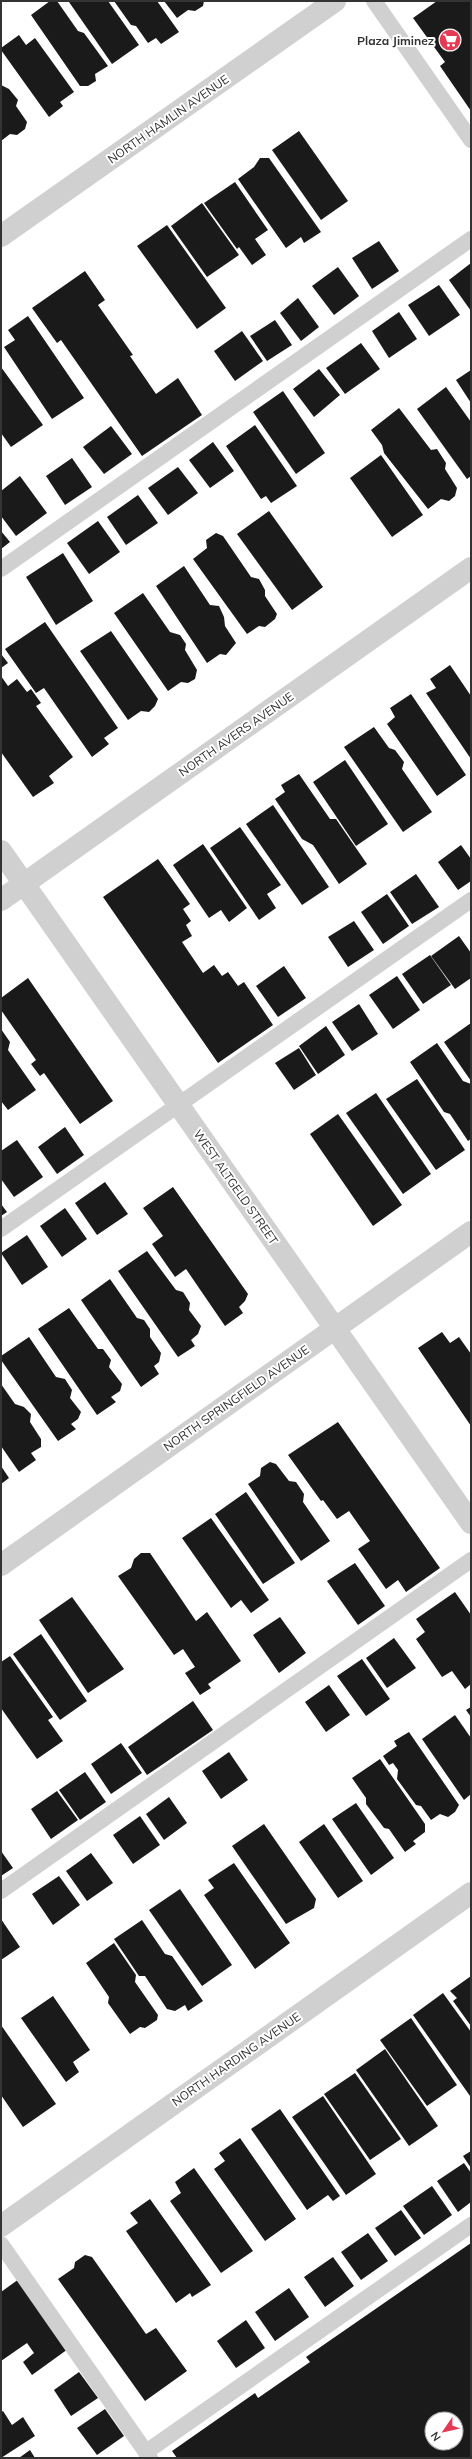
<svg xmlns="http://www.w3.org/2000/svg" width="472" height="2459" font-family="Mulish,sans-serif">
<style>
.building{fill:#1a1a1a;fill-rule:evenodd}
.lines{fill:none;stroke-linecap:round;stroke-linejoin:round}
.lane{stroke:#d0d0d0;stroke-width:16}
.street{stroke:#d0d0d0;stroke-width:22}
.labels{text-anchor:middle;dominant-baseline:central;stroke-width:4;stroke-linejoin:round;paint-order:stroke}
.poi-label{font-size:12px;font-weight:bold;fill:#333;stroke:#fff;text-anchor:end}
.street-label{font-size:12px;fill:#333;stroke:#fff}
</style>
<rect width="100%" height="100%" fill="#fff"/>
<g class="building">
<path d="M50,1H57L78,31L84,33L108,66L95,74L96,81L88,86H80L31,15Z"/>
<path d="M71,1H108L139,45L112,64L69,2Z"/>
<path d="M114,1H157L179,32L161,44L156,38L148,43L136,26L131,25Z"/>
<path d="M164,1H204L203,6L195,11L188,10L177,18Z"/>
<path d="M437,1H471V111L440,66L445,62L413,18Z"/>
<path d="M19,35L26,45L35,38L74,92L60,102L63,106L49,117L1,50V48Z"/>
<path d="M1,85L9,89L18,100L16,106L27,122L25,129L17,135L10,134L1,141Z"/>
<path d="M299,131L348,201L321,220L272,150Z"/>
<path d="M260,158H269L321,232L304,243L301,237L286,248L238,179L254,167Z"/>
<path d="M235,182L268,230L255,239L266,255L252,265L239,247L237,249L204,203Z"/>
<path d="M202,203L239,255L207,277L171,226Z"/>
<path d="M167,225L226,308L197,329L137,246Z"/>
<path d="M379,241L399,271L372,289L352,258Z"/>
<path d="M471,263V311L449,280Z"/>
<path d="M338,267L359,296L334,315L312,286Z"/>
<path d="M85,271L105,300L98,305L133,355L130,356L156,394L178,378L202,415L142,456L61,340L57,343L32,308Z"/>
<path d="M439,285L460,315L429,336L408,305Z"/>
<path d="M298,298L319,327L301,341L280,313Z"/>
<path d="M399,312L417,339L389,358L372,331Z"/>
<path d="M28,316L84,398L52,419L4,347L15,340L8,330Z"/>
<path d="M275,320L292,345L267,361L250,336Z"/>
<path d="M242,331L263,361L235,381L214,351Z"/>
<path d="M361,343L380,369L345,394L326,368Z"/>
<path d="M1,367L43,425L11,447L1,433Z"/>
<path d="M319,369L340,395L314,417L293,389Z"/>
<path d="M471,370V403L456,380Z"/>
<path d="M446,387L471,422V476L467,479L417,409Z"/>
<path d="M283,391L325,453L296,474L253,412Z"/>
<path d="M399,408L431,450L437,449L446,463L445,469L457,488L455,496L449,501L441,499L428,509L384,453L382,445L371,430Z"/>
<path d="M255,425L297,486L271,503L266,496L261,499L226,446Z"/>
<path d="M111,426L132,454L104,474L83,447Z"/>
<path d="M213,442L234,471L210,488L189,460Z"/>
<path d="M381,455L423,515L392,537L350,478Z"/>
<path d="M72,458L92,487L65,505L46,476Z"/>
<path d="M178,467L198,493L168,515L148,488Z"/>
<path d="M20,476L47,513L16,536L1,516V491Z"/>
<path d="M138,495L158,523L126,545L107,517Z"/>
<path d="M269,511L323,587L292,610L237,534Z"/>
<path d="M98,521L120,552L89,574L67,543Z"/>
<path d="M1,531L10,542L1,549Z"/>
<path d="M216,533L223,536L251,577L259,579L265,590V596L277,614L275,619L265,627L259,626L247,634L193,559L207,548L206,540Z"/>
<path d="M63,553L93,601L56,625L26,577Z"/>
<path d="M184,566L210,605L219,606L224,617L225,626L236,643L226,655L220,654L207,663L156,586Z"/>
<path d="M143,593L170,632L180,635L186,644L185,650L197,670L195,679L188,683L181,682L168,691L114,613Z"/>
<path d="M45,622L118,728L104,738L109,744L92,757L44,688L36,693L5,649Z"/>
<path d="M111,631L158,699L155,706L149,712L141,711L128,720L80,651Z"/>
<path d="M1,654L8,663L1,668Z"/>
<path d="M450,665L471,696V759L426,693L436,688L430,679Z"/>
<path d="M1,676L8,686L17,679L27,692L31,689L41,703L36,706L73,757L49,776L54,783L33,797L1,752Z"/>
<path d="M411,694L466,775L437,796L387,724L395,717L390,708Z"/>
<path d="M374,727L389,748L395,750L404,762L402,769L432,812L403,832L344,747Z"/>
<path d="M345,760L388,824L356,846L313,782Z"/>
<path d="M299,774L330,819H336L367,864L339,884L313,845L302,839L275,799L285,792L281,785Z"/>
<path d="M273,805L329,887L302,905L246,824Z"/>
<path d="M240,827L281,885L267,894L276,908L259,920L210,848Z"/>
<path d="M203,844L247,908L229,922L221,910L209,918L173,865Z"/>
<path d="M461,845L471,859V881L458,890L438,862Z"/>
<path d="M158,859L190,904L183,909L191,921L186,925L192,936L182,942L203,973L214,965L222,976L228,972L238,986L244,982L273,1025L218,1063L103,897Z"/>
<path d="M416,874L439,907L412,924L390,892Z"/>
<path d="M387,894L409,926L383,944L361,912Z"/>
<path d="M354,921L374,950L348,967L328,937Z"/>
<path d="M459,936L471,953V978L455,989L431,956Z"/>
<path d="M430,955L451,985L423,1004L402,974Z"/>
<path d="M284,966L306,998L278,1017L256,986Z"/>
<path d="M397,976L420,1010L393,1029L369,995Z"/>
<path d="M28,978L113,1101L80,1124L44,1073L40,1076L31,1064L36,1060L1,1010V998Z"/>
<path d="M359,1004L378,1034L352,1051L332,1022Z"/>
<path d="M471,1023V1081L444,1042Z"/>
<path d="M326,1026L345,1055L318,1074L299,1046Z"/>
<path d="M1,1029L10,1042L8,1050L36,1090L8,1110L1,1101Z"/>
<path d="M437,1043L463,1081L471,1084V1139L468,1141L450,1114L444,1112L410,1062Z"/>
<path d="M299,1048L316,1075L294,1090L275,1063Z"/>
<path d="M417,1079L465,1150L436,1170L386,1099Z"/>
<path d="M376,1093L431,1174L403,1194L346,1113Z"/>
<path d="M338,1114L402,1205L373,1226L310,1134Z"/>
<path d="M65,1127L84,1155L57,1174L38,1147Z"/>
<path d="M17,1140L43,1177L14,1197L1,1179V1151Z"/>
<path d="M105,1182L128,1214L97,1235L75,1203Z"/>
<path d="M173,1187L248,1294L245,1301L239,1307L243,1313L225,1326L186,1269L175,1277L152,1244L163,1236L143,1208Z"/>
<path d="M1,1204L7,1212L1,1216Z"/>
<path d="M65,1208L87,1239L62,1257L40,1226Z"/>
<path d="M27,1235L48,1267L22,1285L1,1253Z"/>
<path d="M147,1251L176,1290L183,1292L190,1303L189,1310L201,1326L198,1334L191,1340L195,1346L178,1357L118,1271Z"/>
<path d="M110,1279L137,1318L144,1320L150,1329V1337L161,1353L159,1362L154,1366L159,1374L141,1387L81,1300Z"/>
<path d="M69,1308L98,1349H103L111,1360L109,1367L122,1384L120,1391L111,1397L116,1402L97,1415L38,1329Z"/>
<path d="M442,1332L450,1343L459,1337L471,1354V1426L418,1348Z"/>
<path d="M29,1337L56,1377L65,1379L72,1390L70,1398L81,1412L78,1419L71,1424L76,1429L58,1441L1,1360V1356Z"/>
<path d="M1,1384L15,1404L24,1407L31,1414L30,1422L41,1439V1447L31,1453L36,1460L19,1472L1,1446Z"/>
<path d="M338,1422L440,1568L406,1592L398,1580L386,1589L358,1549L370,1541L349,1511L337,1519L323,1500L321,1501L288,1455Z"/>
<path d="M270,1462L276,1464L289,1481L296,1482L304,1494L303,1502L330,1541L301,1561L248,1484L260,1476L261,1468Z"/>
<path d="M1,1466L9,1478L1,1484Z"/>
<path d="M246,1492L295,1563L263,1584L215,1514Z"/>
<path d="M211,1518L269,1600L251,1613L241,1600L231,1608L182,1538Z"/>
<path d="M141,1553H150L196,1621L207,1612L241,1661L208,1684L211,1688L200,1695L185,1673L195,1667L183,1649L174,1655L118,1576L131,1568L134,1559Z"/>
<path d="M355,1563L385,1606L358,1625L327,1581Z"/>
<path d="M455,1592L471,1615V1684L465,1689L452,1671L442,1677L416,1639L425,1632L416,1619Z"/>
<path d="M72,1597L124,1669L88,1693L39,1620Z"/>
<path d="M280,1617L306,1653L279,1673L253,1635Z"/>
<path d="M41,1634L87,1701L60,1720L13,1654Z"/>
<path d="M394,1638L416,1668L387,1688L366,1658Z"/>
<path d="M10,1656L53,1717L48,1720L63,1741L37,1759L1,1708V1662Z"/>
<path d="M362,1659L390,1699L366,1716L337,1676Z"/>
<path d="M329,1685L350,1715L326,1732L305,1702Z"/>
<path d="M193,1701L213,1730L147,1775L128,1747Z"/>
<path d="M471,1707V1717L466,1710Z"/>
<path d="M455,1715L471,1738V1794L464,1800L422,1739Z"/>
<path d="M409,1732L459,1805L455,1812L448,1817L440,1814L431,1820L421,1806L416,1805L397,1779L398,1770L393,1763L389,1765L383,1756L397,1746L394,1741Z"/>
<path d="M121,1743L142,1773L111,1794L91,1764Z"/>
<path d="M229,1752L248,1780L221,1799L202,1771Z"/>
<path d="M380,1759L425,1824V1832L413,1841L416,1844L405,1852L389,1829L384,1828L366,1804V1798L352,1778Z"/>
<path d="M85,1772L106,1802L80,1820L59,1790Z"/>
<path d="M57,1791L78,1820L51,1839L31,1809Z"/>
<path d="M169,1797L187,1823L164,1840L146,1814Z"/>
<path d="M356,1803L394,1858L371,1875L332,1819Z"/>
<path d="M140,1816L160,1845L133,1864L113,1835Z"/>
<path d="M264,1824L316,1899L314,1908L286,1924L232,1846Z"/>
<path d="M324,1824L363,1881L338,1898L299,1842Z"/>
<path d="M1,1851L13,1868L1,1876Z"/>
<path d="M91,1853L113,1883L87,1901L66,1871Z"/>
<path d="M234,1863L290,1943L255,1969L204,1895L214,1888L208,1880Z"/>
<path d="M59,1876L80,1905L53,1925L32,1894Z"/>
<path d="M180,1889L232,1965L202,1986L149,1910Z"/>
<path d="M1,1919L20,1947L1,1960Z"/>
<path d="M142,1920L165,1954L172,1956L203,2001L188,2011L185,2005L175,2011L167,2009L145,1976H139L114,1939Z"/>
<path d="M114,1943L136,1975L135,1982L158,2015L157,2020L145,2028L140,2027L130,2034L108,2003L109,1997L86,1963Z"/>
<path d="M471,1976V2026L453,2001L457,1998L450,1991Z"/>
<path d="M443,1993L471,2032L470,2096L413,2015Z"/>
<path d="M53,1996L90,2050L73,2062L79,2072L66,2082L21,2018Z"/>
<path d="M411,2018L457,2085L427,2106L380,2040Z"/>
<path d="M1,2025L56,2104L23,2127L1,2095Z"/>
<path d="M385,2049L438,2126L409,2146L356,2070Z"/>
<path d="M355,2073L401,2139L370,2160L324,2094Z"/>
<path d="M323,2096L376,2174L346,2195L292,2117Z"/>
<path d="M280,2109L340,2196L333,2201L328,2195L307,2210L251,2129Z"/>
<path d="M240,2138L296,2219L265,2241L214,2169L225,2161L219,2153Z"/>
<path d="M471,2151V2168L463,2156Z"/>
<path d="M464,2163L471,2173V2202L458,2212L437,2181Z"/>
<path d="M194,2168L253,2251L221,2273L170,2201L181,2193L175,2182Z"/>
<path d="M432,2186L452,2215L424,2235L403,2206Z"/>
<path d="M150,2199L211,2285L192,2297L190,2293L176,2303L126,2231L138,2223L130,2213Z"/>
<path d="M401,2210L421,2238L395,2256L375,2228Z"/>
<path d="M368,2233L388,2261L361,2280L341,2252Z"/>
<path d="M471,2243V2458H177L172,2451L255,2393L258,2398L310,2362L306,2357ZM432,2419H456V2443H432Z"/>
<path d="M85,2255L92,2257L146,2334L156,2328L187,2371L145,2401L58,2279L74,2268L75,2262Z"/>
<path d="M333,2257L354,2286L325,2307L304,2277Z"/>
<path d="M19,2279L68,2349L32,2375L23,2362L34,2353L27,2343L1,2361V2292Z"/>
<path d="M289,2288L309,2317L275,2341L255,2312Z"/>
<path d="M246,2320L265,2348L236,2368L217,2341Z"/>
<path d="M79,2372L98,2398L71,2416L54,2390Z"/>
<path d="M105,2409L124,2436L97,2455L77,2428Z"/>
<path d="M3,2411L12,2425L23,2417L35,2436L1,2458V2412Z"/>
<path d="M30,2450L35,2458H19Z"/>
</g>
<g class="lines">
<g class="lane">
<path d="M374,1L471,140"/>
<path d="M1,569L471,239"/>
<path d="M1,1229L471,900"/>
<path d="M1,1891L471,1560"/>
<path d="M1,2244L150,2458"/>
<path d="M146,2452L471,2225"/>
</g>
<g class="street">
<path d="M1,236L335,1"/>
<path d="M1,851L471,1523"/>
<path d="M1,900L471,568"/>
<path d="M1,1565L471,1232"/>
<path d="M1,2226L471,1893"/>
</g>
</g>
<defs>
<g id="supermarket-disc" transform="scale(1.15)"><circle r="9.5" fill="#e63954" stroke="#fff"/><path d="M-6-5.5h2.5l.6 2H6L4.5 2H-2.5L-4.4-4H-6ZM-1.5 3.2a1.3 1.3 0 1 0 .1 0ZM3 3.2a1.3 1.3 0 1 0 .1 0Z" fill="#fff"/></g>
</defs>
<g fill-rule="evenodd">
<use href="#supermarket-disc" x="450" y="40"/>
</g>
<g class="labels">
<g class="poi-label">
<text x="434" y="40">Plaza Jiminez</text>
</g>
<g class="street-label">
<text transform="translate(168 119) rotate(-35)">NORTH HAMLIN AVENUE</text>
<text transform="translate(236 734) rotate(-35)">NORTH AVERS AVENUE</text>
<text transform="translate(236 1187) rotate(55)">WEST ALTGELD STREET</text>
<text transform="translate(236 1398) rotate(-35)">NORTH SPRINGFIELD AVENUE</text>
<text transform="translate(236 2059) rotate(-35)">NORTH HARDING AVENUE</text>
</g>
</g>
<rect width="472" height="2459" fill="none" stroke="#333333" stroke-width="4"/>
<g transform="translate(444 2431) rotate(236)"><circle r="19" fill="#ffffff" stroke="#adadad"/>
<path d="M0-3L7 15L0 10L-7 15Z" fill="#e63954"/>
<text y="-6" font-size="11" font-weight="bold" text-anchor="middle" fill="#333333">N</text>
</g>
</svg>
